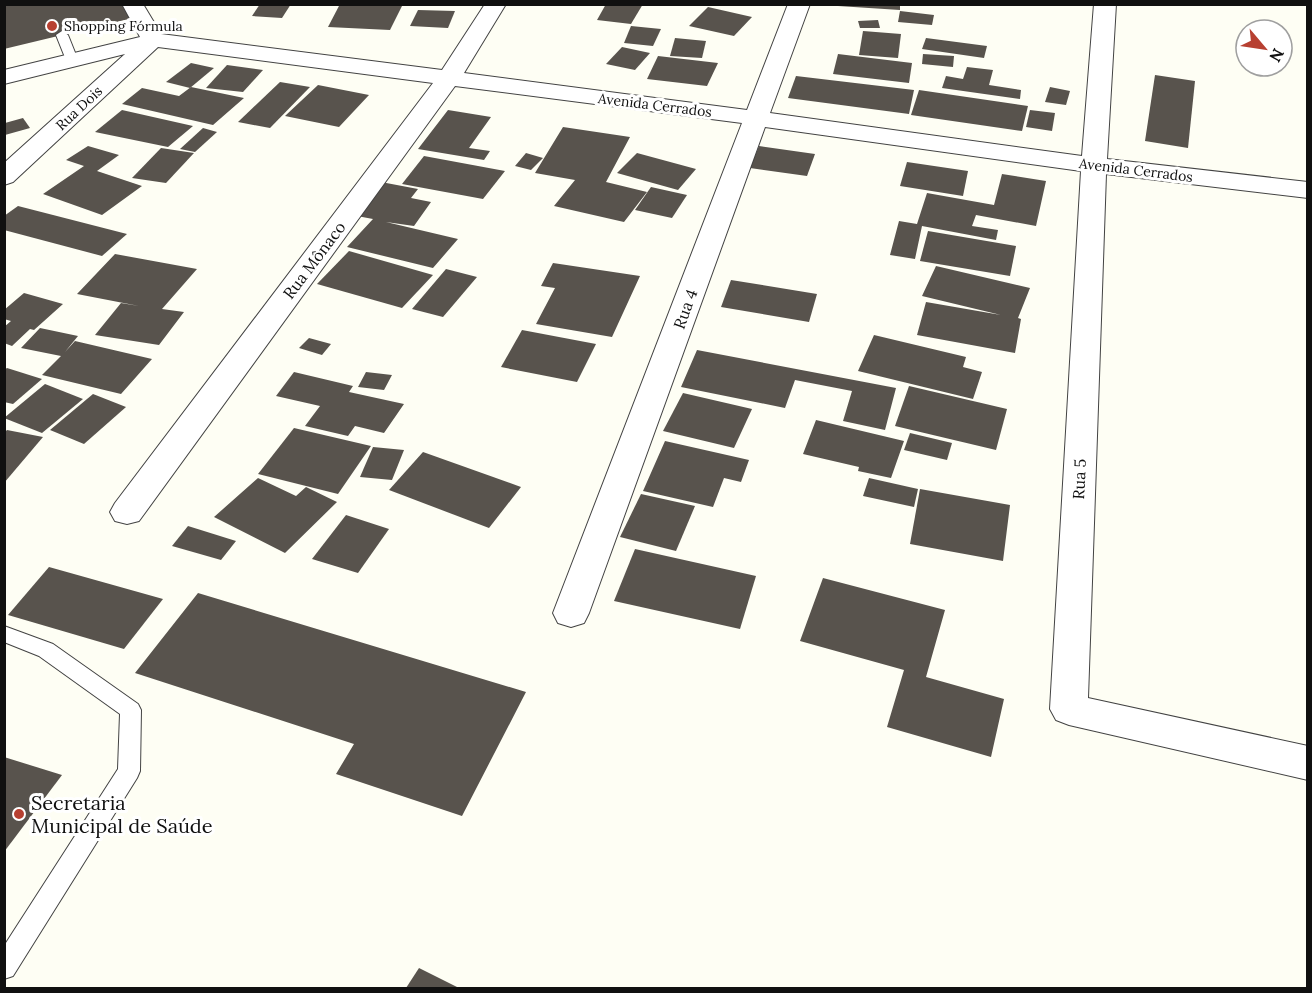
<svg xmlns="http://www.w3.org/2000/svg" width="1312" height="993" font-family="Lora,serif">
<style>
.building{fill:#58534d}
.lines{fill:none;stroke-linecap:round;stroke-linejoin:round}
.service-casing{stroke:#434343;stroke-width:2}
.minor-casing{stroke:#434343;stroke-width:2}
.service{fill:#fff;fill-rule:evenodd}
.minor{fill:#fff;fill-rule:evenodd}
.poi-dot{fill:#b74031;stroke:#fff;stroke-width:2}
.labels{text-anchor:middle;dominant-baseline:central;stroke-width:6;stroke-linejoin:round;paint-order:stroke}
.far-poi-label{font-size:14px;fill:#101010;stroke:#fff;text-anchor:start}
.far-street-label{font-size:14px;fill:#101010;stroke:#fff}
.street-label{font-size:16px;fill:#101010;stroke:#fff}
.near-poi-label{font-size:20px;fill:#101010;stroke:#fff;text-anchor:start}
</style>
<rect width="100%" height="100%" fill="#fefef4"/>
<g class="building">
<path d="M4,4H128L137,17L4,49Z"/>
<path d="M260,4H291L282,18L252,16Z"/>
<path d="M340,4H403L390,30L328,27Z"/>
<path d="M606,4H643L631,24L597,20Z"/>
<path d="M838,4H900V10L838,6Z"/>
<path d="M708,7L752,17L734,36L689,26Z"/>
<path d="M418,10L455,11L448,28L410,26Z"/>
<path d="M900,11L934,15L932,25L898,22Z"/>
<path d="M878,20L880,28H860L858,21Z"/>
<path d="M631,26L661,29L653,46L624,43Z"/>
<path d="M863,31L901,34L898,58L859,55Z"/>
<path d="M675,38L706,41L702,58L670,56Z"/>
<path d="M926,38L987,46L984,58L922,49Z"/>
<path d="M622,47L650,53L635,70L606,64Z"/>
<path d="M838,54L912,63L909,83L833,74Z"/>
<path d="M923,54L954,56L953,67L922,64Z"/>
<path d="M658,56L718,63L707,86L647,79Z"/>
<path d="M191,63L214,68L190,88L166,82Z"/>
<path d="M227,65L263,70L243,92L206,88Z"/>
<path d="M967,67L993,70L989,85L1021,90L1020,99L942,88L946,76L963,79Z"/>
<path d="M1155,75L1195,81L1188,148L1145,141Z"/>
<path d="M796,76L914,90L909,114L788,98Z"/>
<path d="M280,82L310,87L270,128L238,122Z"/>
<path d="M318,85L369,95L339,127L285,116Z"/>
<path d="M191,87L244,98L213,125L122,104L142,88L179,96Z"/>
<path d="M1050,87L1070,91L1066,105L1045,102Z"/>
<path d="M919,90L1028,106L1022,131L911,115Z"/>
<path d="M122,110L193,126L168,147L95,132Z"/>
<path d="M448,110L491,117L469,148L490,151L484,160L418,149Z"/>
<path d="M1030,110L1055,113L1052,131L1026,127Z"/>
<path d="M23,118L30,128L5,135V123Z"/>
<path d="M563,127L630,137L606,182L647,192L624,222L554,206L575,180L535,173Z"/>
<path d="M203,128L217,132L195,152L180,149Z"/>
<path d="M88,146L119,155L97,171L142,186L102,215L43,194L84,166L66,160Z"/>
<path d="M759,146L815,154L807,176L750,168Z"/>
<path d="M161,148L194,153L166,183L132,178Z"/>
<path d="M526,153L543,158L531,170L515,166Z"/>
<path d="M637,153L696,169L678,190L617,173Z"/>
<path d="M424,156L505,171L483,199L402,184Z"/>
<path d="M907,162L968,171L963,196L900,186Z"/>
<path d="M1002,174L1046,181L1036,226L976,215L972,226L998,230L996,240L922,226L915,259L890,255L899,221L917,224L927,193L994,205Z"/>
<path d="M381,182L418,189L411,198L431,202L414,226L386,222L458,239L433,268L347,247L373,219L357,216Z"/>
<path d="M651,187L687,195L672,218L635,210Z"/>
<path d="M18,206L127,234L102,256L4,230V216Z"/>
<path d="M928,231L1016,246L1010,276L920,261Z"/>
<path d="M349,251L433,275L402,308L317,284Z"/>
<path d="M115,254L197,269L162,309L184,312L159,345L95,335L121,303L139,306L77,294Z"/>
<path d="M553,263L640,276L612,337L536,324L555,288L541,286Z"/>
<path d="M936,266L1030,288L1018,318L1021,319L1015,353L917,335L926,302L1001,315L922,296Z"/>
<path d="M446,269L477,277L443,317L412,309Z"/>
<path d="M731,280L817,294L809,322L721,307Z"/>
<path d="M24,293L63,304L34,330L30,329L12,346L4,343V327L11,321L4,319V310Z"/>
<path d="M40,328L78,336L65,352L75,341L152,359L121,394L42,375L61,356L21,348Z"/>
<path d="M522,330L596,344L577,382L501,367Z"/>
<path d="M874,335L966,357L963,367L982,372L973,399L858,371Z"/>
<path d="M309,338L331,344L322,355L299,348Z"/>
<path d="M697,350L896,388L885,430L843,421L852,391L795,380L785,408L681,387Z"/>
<path d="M7,368L42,379L13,404L4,402V370Z"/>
<path d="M294,372L353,386L349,392L404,404L384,433L355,426L348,436L305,426L320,406L276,396Z"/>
<path d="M366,372L392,375L384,390L358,387Z"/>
<path d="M45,384L83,399L42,433L4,418Z"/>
<path d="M909,386L1007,409L996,450L895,426Z"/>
<path d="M683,393L752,409L734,448L663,431Z"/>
<path d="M93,394L126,407L84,444L50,430Z"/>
<path d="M816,420L904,441L891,478L858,471L859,467L803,454Z"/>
<path d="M294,428L371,446L338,494L258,474Z"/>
<path d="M7,430L43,437L4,483V433Z"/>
<path d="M910,433L952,443L947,460L904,450Z"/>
<path d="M665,441L749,460L741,482L724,478L713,507L643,491Z"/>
<path d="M373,447L404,450L392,480L360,477Z"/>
<path d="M423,452L521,487L489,528L389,490Z"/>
<path d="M258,478L296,496L306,487L337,502L285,553L214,517Z"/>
<path d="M869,478L918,489L914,507L863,496Z"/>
<path d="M920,489L1010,505L1003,561L910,544Z"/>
<path d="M641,494L695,506L676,551L620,537Z"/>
<path d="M346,515L389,529L358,573L312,559Z"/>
<path d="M188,526L236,541L221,560L172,546Z"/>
<path d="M635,549L756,576L740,629L614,601Z"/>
<path d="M49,567L163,599L124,649L8,615Z"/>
<path d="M823,578L945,610L926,677L1004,699L991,757L887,727L904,670L800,641Z"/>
<path d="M198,593L526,692L462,816L336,774L354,744L135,673Z"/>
<path d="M4,757L62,775L4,852Z"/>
<path d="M419,968L459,988H406Z"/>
</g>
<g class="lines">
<g class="service-casing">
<g id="service">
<path d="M62,31L68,35L78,60L76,63H68L66,60L56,35Z"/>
<path d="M4,626L53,644L138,704L141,710L140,771L137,778L13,976L4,979V946L118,769L120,714L39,656L4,642Z"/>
</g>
</g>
<g class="minor-casing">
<path id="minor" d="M122,4H143L161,34L442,70L485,4H506L464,73L747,110L788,4H810L770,113L1082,156L1094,4H1116L1107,159L1308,182V198L1106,174L1088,698L1308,746V780L1069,725L1056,720L1050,709L1081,171L765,127L589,613L584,623L571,627L558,623L553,613L742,123L455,86L139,521L127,524L115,521L110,512L115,503L433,83L158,47L13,182L4,185V163L125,54L4,84V70L140,37Z"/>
</g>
<use href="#service" class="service"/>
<use href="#minor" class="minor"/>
</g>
<g class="poi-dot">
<circle cx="52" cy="26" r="6"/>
<circle cx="19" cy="814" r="6"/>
</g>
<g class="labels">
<g class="far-poi-label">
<text x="64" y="26">Shopping Fórmula</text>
</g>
<g class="far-street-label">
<text transform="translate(655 105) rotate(7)">Avenida Cerrados</text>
<text transform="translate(79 108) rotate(-43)">Rua Dois</text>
<text transform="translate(1136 170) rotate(7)">Avenida Cerrados</text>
</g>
<g class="street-label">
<text transform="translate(314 260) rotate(-53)">Rua Mônaco</text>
<text transform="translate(685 309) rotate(-70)">Rua 4</text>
<text transform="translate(1079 479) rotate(-87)">Rua 5</text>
</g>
<g class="near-poi-label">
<text x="31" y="802">Secretaria<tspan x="31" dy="23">Municipal de Saúde</tspan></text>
</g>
</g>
<rect width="1312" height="993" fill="none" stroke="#101010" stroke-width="12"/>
<g transform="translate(1264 48) rotate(119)"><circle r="28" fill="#ffffff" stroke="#9f9f9f" stroke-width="1.5"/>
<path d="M0-4.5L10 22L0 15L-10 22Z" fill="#b74031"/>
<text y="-9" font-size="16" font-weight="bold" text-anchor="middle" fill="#101010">N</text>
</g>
</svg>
